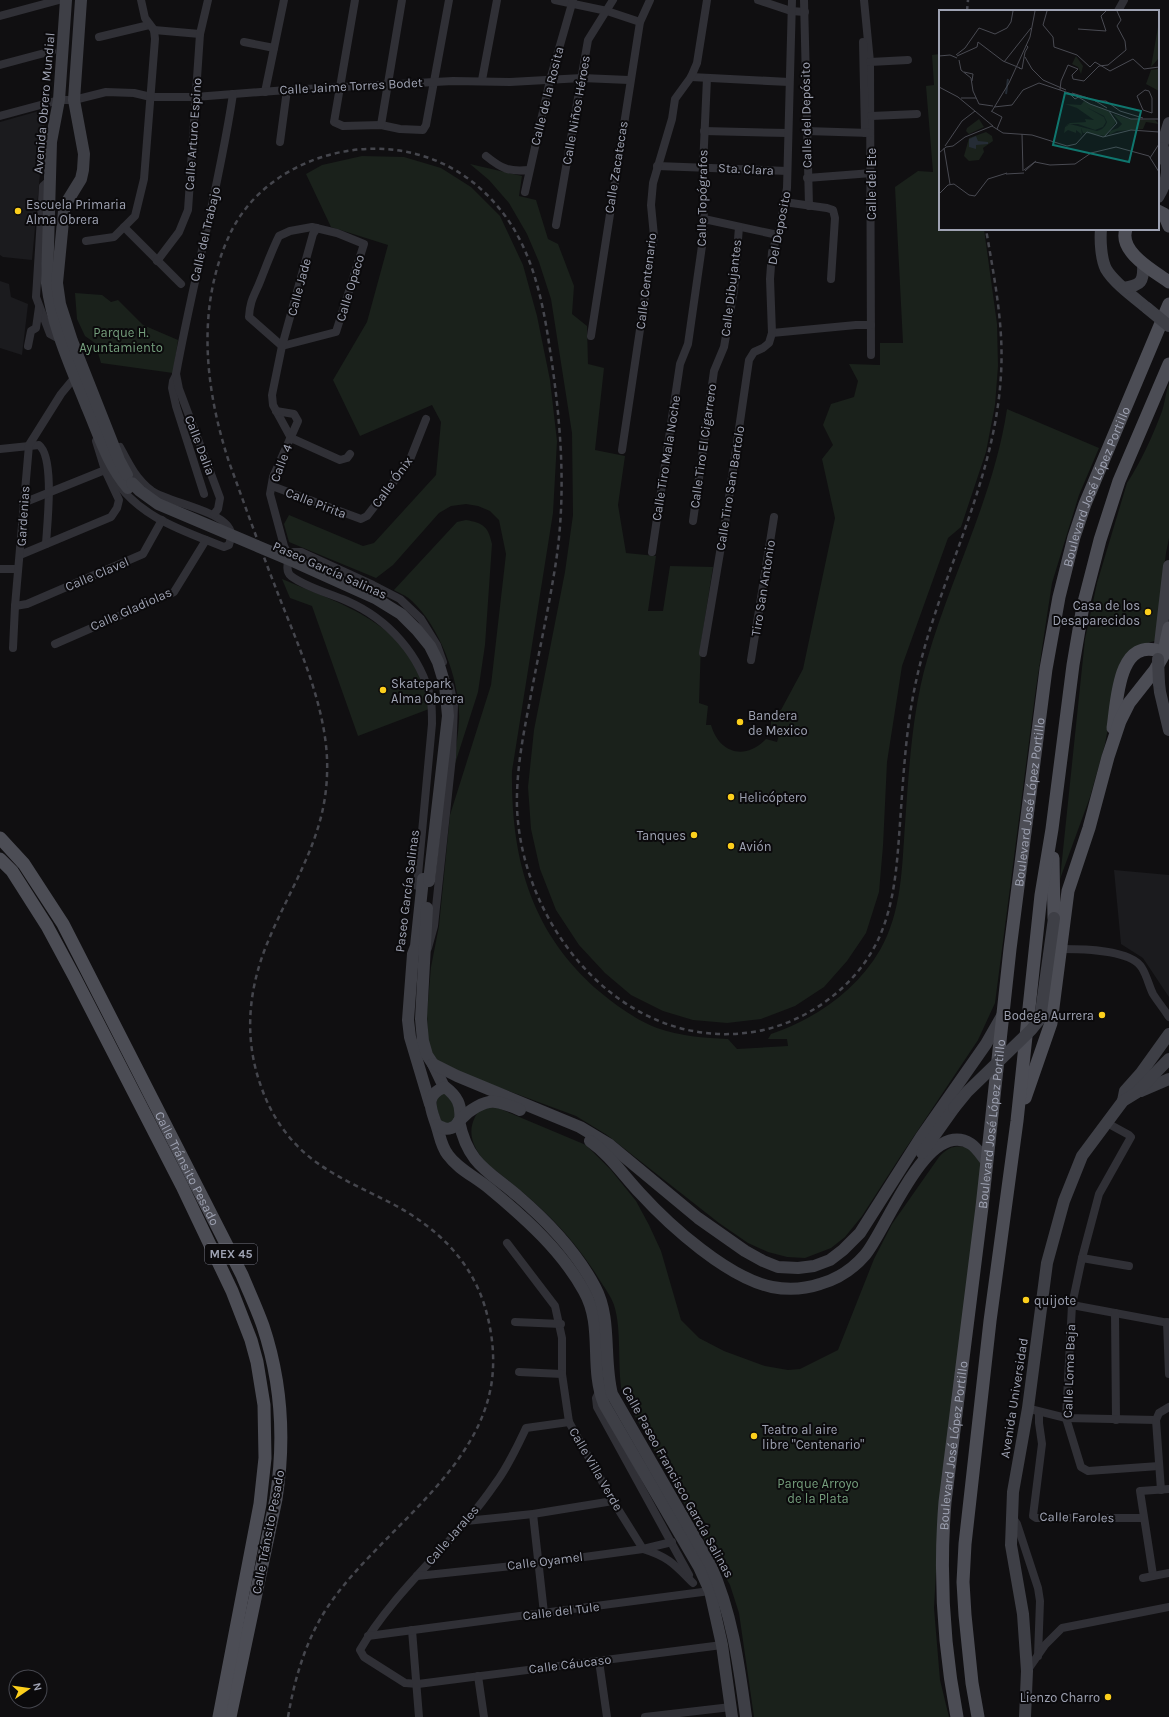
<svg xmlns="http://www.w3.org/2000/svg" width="1169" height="1717" font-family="Karla,sans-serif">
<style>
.built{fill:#1b1b1e}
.green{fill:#1a211b}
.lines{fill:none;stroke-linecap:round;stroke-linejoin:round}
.street{stroke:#303036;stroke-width:8}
.secondary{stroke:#3e3f46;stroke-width:12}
.primary{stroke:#4c4d55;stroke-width:13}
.rail{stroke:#45464d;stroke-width:2.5;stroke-dasharray:5 4;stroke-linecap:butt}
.secondary-bridge{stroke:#3e3f46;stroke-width:12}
.poi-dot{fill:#fccf1c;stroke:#0b0a0c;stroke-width:1.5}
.labels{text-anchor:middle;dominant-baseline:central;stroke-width:4;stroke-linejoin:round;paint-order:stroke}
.shield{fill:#0b0a0c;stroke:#737581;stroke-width:1}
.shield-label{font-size:12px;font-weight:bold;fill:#9fa3b3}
.street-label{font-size:13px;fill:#9fa3b3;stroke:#0b0a0c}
.poi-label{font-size:13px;fill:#9fa3b3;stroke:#0b0a0c;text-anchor:start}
.park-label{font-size:13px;fill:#759f7d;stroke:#0b0a0c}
.inset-river{fill:none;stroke:#252c35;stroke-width:2}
.inset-road{fill:none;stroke:#494a52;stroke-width:1}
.view{fill:#0f766e;fill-opacity:0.15;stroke:#0f766e;stroke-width:2}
.inset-edge{fill:none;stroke:#9fa3b3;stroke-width:2}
</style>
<rect width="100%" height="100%" fill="#100f11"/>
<g class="built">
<path d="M46,109L32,260L3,257L0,255V122Z"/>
<path d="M0,281L9,284L11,297L28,304L22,355L0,348Z"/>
<path d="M1114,870L1169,875V997L1143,958L1121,944Z"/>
</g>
<g class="green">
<path d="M940,54V229H984L997,324L998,366L995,405L986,452L961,527L948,538L902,666L887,762L883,846L879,892L866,933L847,961L824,987L795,1006L761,1019L727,1023L693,1020L663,1011L631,995L605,973L579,945L556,910L540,869L531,829L528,787L534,730L565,572L573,515L572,433L551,299L539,262L527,234L509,203L489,180L470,164L522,176L519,196L536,200L548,239L558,244L574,286L572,314L587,326L588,364L604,368L595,450L625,456L618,505L626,553L656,556L648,611H663L670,566L713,567L701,643L699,703L708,706L706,725H711C719,753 745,761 766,739L777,742L781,728L771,726V713L781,710L803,669L835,518L822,459L833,445L823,425L831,404L854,397L858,381L849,364L880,365V343H903L895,187L918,171L933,172L926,86L934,85L932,55Z"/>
<path d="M362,156L404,157L441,168L471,187L500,216L523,265L537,316L550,380L557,441L553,513L512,771C511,859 531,933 600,992C617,1006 636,1020 657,1028C680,1036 704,1038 728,1039L737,1049L788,1046L787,1039H768L771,1034C815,1019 856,991 880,950C902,912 902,866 905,824C909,769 912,712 927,660C951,576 994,496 1007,409L1099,448L1079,495L1052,583L1036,688L995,1003L978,1040L900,1157L862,1216L845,1237L831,1248L805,1258L787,1257L768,1252L748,1243L719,1223L607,1135L576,1116L449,1069L437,1061L432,1055L428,1040L427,1013L431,967L439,926L450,815L491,685L506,554L499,520L490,511L478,506L466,504L451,506L439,513L393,565L376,578L289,542L284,524L289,515L363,546L374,543L436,475L441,422L432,405L360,436L333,380L367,322L388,245L331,227L306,174L322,165Z"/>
<path d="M75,293L102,295L111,302L118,300L143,325L178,340L173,373L101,363L95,343L85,336L77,319Z"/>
<path d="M1169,384V538L1166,553L1155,641C1137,645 1129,648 1120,663L1105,744L1090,797L1060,879L1085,639L1097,583L1127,483C1141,462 1152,437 1161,414C1165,404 1165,394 1169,384Z"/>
<path d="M466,520C483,523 488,526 492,544L485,645L478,692L453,770C455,753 458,737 459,721C461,683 440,627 412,601C407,596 399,593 394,590L457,522Z"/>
<path d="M282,579C348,607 418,626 429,709L358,736L312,606L290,598Z"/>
<path d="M445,1093C455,1103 458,1114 452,1126H443L436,1106L438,1095Z"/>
<path d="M483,1107L498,1108L586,1145L611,1170L636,1201L649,1225L661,1251L681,1320L699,1338L724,1351L765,1366L788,1370L800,1369L838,1350L874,1259L892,1224L939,1157C950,1145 955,1146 970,1147L983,1166L940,1502L934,1608L940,1680L949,1717H754L739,1613L730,1585L622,1393C617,1365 622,1330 614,1305C611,1296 604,1287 599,1279C570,1231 531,1197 487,1164C475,1150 466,1135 475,1117C478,1112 479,1110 483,1107Z"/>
</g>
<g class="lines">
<g class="street">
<path d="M355,0L334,122L343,126L381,125L400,129L423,130L426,125L449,0"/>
<path d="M555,0L607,11L640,22"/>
<path d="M758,0L791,11L805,12"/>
<path d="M804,0L809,206"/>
<path d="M864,0L870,62L871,355"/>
<path d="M1118,11L1124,0"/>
<path d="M0,16L59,0"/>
<path d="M154,30L200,34"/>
<path d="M99,37L149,25"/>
<path d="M244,42L274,48"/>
<path d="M863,42L865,133"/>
<path d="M870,62L908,60"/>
<path d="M0,65L52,51"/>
<path d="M691,77L789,82"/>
<path d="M482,80L497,0"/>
<path d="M265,92L284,0"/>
<path d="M0,116L59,100H74L106,92L134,93L151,97H195L287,90L453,81L510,82L582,78L629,80"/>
<path d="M871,116L917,114"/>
<path d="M381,125L402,0"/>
<path d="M704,131L788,133"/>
<path d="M806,131L870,133"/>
<path d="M280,142L287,90"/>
<path d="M486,156C502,169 509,172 529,170"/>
<path d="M657,166L787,171"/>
<path d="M807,178L872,173"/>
<path d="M51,179L43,186L36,297L50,334L61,340"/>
<path d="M525,192L550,80L573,0"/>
<path d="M784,202L827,208L833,210L835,218L831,279"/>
<path d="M704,219L778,235"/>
<path d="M556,225L588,40L613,0"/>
<path d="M124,227L181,284"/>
<path d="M312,227L337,233L364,244L336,332L282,346L249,317C250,299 255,295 261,279C267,264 272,250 279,236L290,231Z"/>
<path d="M317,228L313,234L282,346L272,395L273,405L291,438L340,460L347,458L350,454"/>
<path d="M86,241L114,237L135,216L144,179L155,39L154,30L145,18L141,0"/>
<path d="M157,261L179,232L188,210L200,34L208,0"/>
<path d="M772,333L856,325H871"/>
<path d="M591,336L640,22L650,0"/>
<path d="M28,346L31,331L36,328L39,307"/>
<path d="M176,375L173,381L172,388L176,406L204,494"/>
<path d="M276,411L294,414L298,421L273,477L270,494L284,546L289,556"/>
<path d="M0,449L39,445C55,458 47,525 46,544"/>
<path d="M622,450L654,236L651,205L653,183L672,119L675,99L691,77L697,63L707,0"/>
<path d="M114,478C138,517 184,531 224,547L229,545C230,541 232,536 231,533C227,511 169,503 152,491C136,479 129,464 120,447"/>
<path d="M272,486L361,519L367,516L409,462L426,419"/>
<path d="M23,503L105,470"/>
<path d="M214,514L218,509L220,498L179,389L176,374C193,280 219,188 233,94"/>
<path d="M693,521L714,371L724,347L734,290L739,227"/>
<path d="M652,552L680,364L688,344L704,232L703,167L707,78"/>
<path d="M20,555L111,517L117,508L119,500L105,470L96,441"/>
<path d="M0,569H18"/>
<path d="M15,606L27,604L143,554L162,520"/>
<path d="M55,644L174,592L206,540"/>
<path d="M13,648L15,606L29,445L61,394L75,377"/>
<path d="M703,653L727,511L749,360L754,352L763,348L769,343L772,333L770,279L772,252L780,228L787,188L792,0"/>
<path d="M751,660L774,517"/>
<path d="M417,886L432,724C432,717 432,708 431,700C421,655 388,619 347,601C329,593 307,588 291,576C285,571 288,562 289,556L293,552H301L373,585L400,599L421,619L437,645L443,662"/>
<path d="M428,948L434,926L452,757L454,705L450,686"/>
<path d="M1061,949C1081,949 1131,949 1142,968C1147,976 1149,986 1153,994C1158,1002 1164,1009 1169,1017"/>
<path d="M1107,1123L1129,1135L1131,1137L1099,1194L1082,1258L1072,1305L1066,1418L1081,1467L1088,1471L1159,1466"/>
<path d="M507,1243L555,1306L562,1338V1374L569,1422L613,1501L643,1549C669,1557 675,1565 693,1583"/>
<path d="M1082,1258L1129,1266"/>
<path d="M1072,1305L1169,1323"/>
<path d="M1115,1313L1116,1420"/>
<path d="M515,1322L561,1324"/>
<path d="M1167,1322L1169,1374"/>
<path d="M519,1372L562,1374"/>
<path d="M599,1392L596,1398L597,1407L689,1575"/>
<path d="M1034,1410L1066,1418L1156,1420"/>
<path d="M1039,1412V1423L1042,1444L1033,1516L1036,1518H1143"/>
<path d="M569,1422L526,1428C517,1447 508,1467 495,1484C455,1543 396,1588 360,1650L364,1657L405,1683L418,1684L722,1645"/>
<path d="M1161,1490L1156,1420L1159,1413L1169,1407"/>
<path d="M533,1514L544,1613"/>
<path d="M1013,1518L1017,1524L1038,1588L1040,1601L1038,1656"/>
<path d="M466,1521L533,1514L613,1501"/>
<path d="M1153,1575L1140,1491L1169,1489"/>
<path d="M417,1576L540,1563L643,1549L672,1542"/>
<path d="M1143,1578L1169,1573"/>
<path d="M412,1630L419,1717"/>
<path d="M368,1636L710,1591"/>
<path d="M599,1661L607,1717"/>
<path d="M1027,1671L1045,1645L1062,1628L1169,1607"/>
<path d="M478,1676L484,1717"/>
<path d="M645,1717L731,1707"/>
</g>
<g class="secondary">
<path d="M66,0L59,100L51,142L47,283C52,326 71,367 87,407C99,435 108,465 128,488"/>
<path d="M81,0L74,100L84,154L83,170L81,179L65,205L64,211L57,283L60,304L72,341L119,460L127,475"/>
<path d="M1158,159L1169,123"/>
<path d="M1158,197C1169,179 1169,167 1163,148"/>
<path d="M1101,229C1100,240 1101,259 1106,269C1114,283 1135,298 1147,308"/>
<path d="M1124,288C1141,285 1144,282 1143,264"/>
<path d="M1159,653L1169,566"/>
<path d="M1159,683L1160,692L1169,730"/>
<path d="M423,879L416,946L413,954L408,1020L410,1037L430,1104"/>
<path d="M427,908L421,1019L423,1041L427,1055L433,1064L444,1087"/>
<path d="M433,1064L457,1076L580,1127L610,1145L698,1218L745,1251L763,1261L778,1267L798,1268L814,1266L830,1260L843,1250L860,1233L921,1137L986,1044L1002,1016"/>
<path d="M1141,1091L1169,1079"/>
<path d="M1123,1101L1125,1091L1141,1073L1169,1034"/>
<path d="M460,1120C462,1105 457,1096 445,1087C422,1096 432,1110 437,1127C440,1136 441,1146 448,1155C459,1170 476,1177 490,1189C525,1218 562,1251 584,1291C604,1326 589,1367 604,1404L699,1567L710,1591L722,1645L732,1717"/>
<path d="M459,1121C468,1165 489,1171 519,1197C548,1222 577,1253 595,1287C612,1318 603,1359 612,1394L710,1564C732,1612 739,1665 746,1717"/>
<path d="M437,1125C442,1128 446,1130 451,1128C456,1127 457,1123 460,1120C468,1111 484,1100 496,1102C504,1103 513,1107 520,1110"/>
<path d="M590,1141C610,1155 623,1175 640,1193C670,1226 728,1278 772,1287C788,1290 805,1289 820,1284C838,1279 853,1269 865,1255C886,1231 927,1116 971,1144C977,1148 982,1156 987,1162"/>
<path d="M922,1153L954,1108"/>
<path d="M1025,1717L1027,1671L1023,1614L1011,1545L1013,1492L1028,1408L1047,1263L1064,1201L1082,1156L1123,1101L1136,1093L1169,1059"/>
</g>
<g class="primary">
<path d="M1158,211L1164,214L1169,226"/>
<path d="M1126,229C1118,252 1154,271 1169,282"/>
<path d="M1113,728C1117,701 1118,638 1159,651"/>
<path id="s1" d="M0,838L24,864L63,924L242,1275C249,1292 257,1309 263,1326C282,1383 285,1441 276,1499L230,1717"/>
<path d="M1053,858L1054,918"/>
<path d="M0,859L12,871L47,926L75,978L182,1186L232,1291L251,1340L257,1362L264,1405L265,1458L260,1504L219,1717"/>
<path d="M1025,1098L1051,1023L1068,891L1089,828L1108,757L1120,721L1129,703L1155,670L1163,656L1169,628"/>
<path id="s2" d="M957,1717C943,1644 939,1576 945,1502L982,1207L1010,949L1046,669L1059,597L1074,537L1085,504L1169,304"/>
<path d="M978,1717L972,1683L965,1615L963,1582L965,1544L990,1321L1017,1121L1041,895L1052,829L1073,665L1083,606L1100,540L1119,481L1169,364"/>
</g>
<g class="rail">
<path d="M967,11L968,0"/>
<path d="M288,1717C295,1676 307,1636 331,1602C382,1530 480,1471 492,1380C495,1355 492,1331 485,1307C469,1255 430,1222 383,1199C359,1187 334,1176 312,1159C289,1141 272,1117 262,1089C243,1039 248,988 269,939C292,884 325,838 327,775C330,711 297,644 275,586C259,545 244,503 229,462C205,389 196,308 229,236C261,165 353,132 426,157C457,167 483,187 503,213C533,252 543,302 550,350C561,422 567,495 555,568C548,612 538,656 530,700C523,736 516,771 517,808C522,928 624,1052 753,1032C804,1024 854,989 877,942C895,905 897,864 900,823C903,783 905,742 912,702C931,590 995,489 1001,374C1004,325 994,277 986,229"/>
</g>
<g class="secondary-bridge">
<path d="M1147,308L1169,326"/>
<path d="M132,483L140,491L158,504L295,562L375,598L401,614L417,630L430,646L438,662L445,685L448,716L429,881"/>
<path d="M1158,659L1159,683"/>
<path d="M954,1108L967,1092L1031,1030L1040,1019L1054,918"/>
</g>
</g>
<g class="poi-dot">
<circle cx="18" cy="211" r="4"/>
<circle cx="1148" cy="612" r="4"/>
<circle cx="383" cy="690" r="4"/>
<circle cx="740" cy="722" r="4"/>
<circle cx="731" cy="797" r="4"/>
<circle cx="694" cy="835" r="4"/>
<circle cx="731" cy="846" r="4"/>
<circle cx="1102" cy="1015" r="4"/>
<circle cx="1026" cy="1300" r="4"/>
<circle cx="754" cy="1436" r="4"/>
<circle cx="1108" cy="1697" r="4"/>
</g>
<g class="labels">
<rect class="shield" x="205" y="1244" width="52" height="20" rx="3"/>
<g class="shield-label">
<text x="231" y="1254">MEX 45</text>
</g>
<g class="street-label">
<text transform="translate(351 86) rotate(-3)">Calle Jaime Torres Bodet</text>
<text transform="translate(547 96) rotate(-76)">Calle de la Rosita</text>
<text transform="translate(44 103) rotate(-85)">Avenida Obrero Mundial</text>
<text transform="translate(576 110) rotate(-80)">Calle Niños Héroes</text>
<text transform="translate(806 115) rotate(-91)">Calle del Depósito</text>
<text transform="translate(193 134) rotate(-86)">Calle Arturo Espino</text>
<text transform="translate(616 167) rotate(-81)">Calle Zacatecas</text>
<text transform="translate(746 169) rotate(3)">Sta. Clara</text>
<text transform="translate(871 184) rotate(-90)">Calle del Ete</text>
<text transform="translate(702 198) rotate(-89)">Calle Topógrafos</text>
<text transform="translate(779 228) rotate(-79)">Del Deposito</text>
<text transform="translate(205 234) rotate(-77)">Calle del Trabajo</text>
<text transform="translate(646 281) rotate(-83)">Calle Centenario</text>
<text transform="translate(299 287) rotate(-75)">Calle Jade</text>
<text transform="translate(350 288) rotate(-73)">Calle Opaco</text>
<text transform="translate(731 288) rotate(-83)">Calle Dibujantes</text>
<text transform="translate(200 445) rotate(69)">Calle Dalia</text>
<text transform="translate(703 446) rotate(-82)">Calle Tiro El Cigarrero</text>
<text transform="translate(666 458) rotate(-81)">Calle Tiro Mala Noche</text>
<text transform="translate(281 463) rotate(-69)">Calle 4</text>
<text transform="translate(392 482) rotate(-54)">Calle Ónix</text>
<text stroke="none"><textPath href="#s2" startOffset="1245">Boulevard José López Portillo</textPath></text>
<text transform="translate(730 488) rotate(-81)">Calle Tiro San Bartolo</text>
<text transform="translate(316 503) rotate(21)">Calle Pirita</text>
<text transform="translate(23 516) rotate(-86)">Gardenias</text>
<text transform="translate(330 570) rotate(24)">Paseo García Salinas</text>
<text transform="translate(97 574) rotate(-23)">Calle Clavel</text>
<text transform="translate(763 588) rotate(-81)">Tiro San Antonio</text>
<text transform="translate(131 609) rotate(-24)">Calle Gladiolas</text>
<text stroke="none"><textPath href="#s2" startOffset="921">Boulevard José López Portillo</textPath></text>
<text transform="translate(407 891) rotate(-83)">Paseo García Salinas</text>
<text stroke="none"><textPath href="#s2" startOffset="597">Boulevard José López Portillo</textPath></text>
<text stroke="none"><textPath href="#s1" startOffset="381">Calle Tránsito Pesado</textPath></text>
<text transform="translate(1069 1371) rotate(-88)">Calle Loma Baja</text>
<text transform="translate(1014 1398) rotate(-81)">Avenida Universidad</text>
<text stroke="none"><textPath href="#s2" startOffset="273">Boulevard José López Portillo</textPath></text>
<text transform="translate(596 1469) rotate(60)">Calle Villa Verde</text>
<text transform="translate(678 1482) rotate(61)">Calle Paseo Francisco García Salinas</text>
<text transform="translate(1077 1517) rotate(1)">Calle Faroles</text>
<text transform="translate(268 1532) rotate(-79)">Calle Tránsito Pesado</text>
<text transform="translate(452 1535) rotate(-49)">Calle Jarales</text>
<text transform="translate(545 1561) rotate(-7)">Calle Oyamel</text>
<text transform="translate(561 1611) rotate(-7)">Calle del Tule</text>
<text transform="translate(570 1664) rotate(-7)">Calle Cáucaso</text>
</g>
<g class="poi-label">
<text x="26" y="204">Escuela Primaria<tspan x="26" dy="15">Alma Obrera</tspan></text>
<text x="1140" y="605" text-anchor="end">Casa de los<tspan x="1140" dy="15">Desaparecidos</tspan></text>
<text x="391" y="683">Skatepark<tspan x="391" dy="15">Alma Obrera</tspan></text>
<text x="748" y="715">Bandera<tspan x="748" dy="15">de Mexico</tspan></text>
<text x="739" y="797">Helicóptero</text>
<text x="686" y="835" text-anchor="end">Tanques</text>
<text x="739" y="846">Avión</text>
<text x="1094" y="1015" text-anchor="end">Bodega Aurrera</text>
<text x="1034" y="1300">quijote</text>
<text x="762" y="1429">Teatro al aire<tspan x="762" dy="15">libre "Centenario"</tspan></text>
<text x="1100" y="1697" text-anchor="end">Lienzo Charro</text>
</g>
<g class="park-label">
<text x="121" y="332">Parque H.<tspan x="121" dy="15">Ayuntamiento</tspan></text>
<text x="818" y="1483">Parque Arroyo<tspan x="818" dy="15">de la Plata</tspan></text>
</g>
</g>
<g transform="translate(939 10)">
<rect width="220" height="220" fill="#100f11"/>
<path d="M220,11V48L212,57ZM137,46L144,56L142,64L139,57L133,54ZM219,59L220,60V81L207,74L212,60ZM145,91L169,101L178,111L166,126L144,123L142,118L143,124L141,128L142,124L137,120V123L129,120L125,123L126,117L131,114L158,121L163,119L166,116L168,112L165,106L147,97L165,107L167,112L164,117L156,120L139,114H131L126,116L131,113L147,112L146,109L155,110L138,98L126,94L142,95ZM174,104L190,109L216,110L220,114L207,112L204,119L178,121L170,125L171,121L179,118L183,114ZM40,109L45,117L30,124L27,121L28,118ZM47,122L53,126L54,131L44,138L45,142L40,150L30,151L25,146L30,128Z" fill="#1a211b"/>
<path d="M37,126L39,131L49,132V134L37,135V139L30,137V129Z" fill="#252c35"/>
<path class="inset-river" d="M67,84L69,69"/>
<path class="inset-road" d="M108,1L104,15L114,27L115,37L138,45L151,57M139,19L167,21L162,6L167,1M17,45L26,38L40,18L56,24L68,18L72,12L74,1M0,46L11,45L18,48M18,46L38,37L39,32L64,51L81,58M86,47L93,59L104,70L127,80M20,50L22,60L32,68L34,81L40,94L54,96M65,52L92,18M151,57L156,52L171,61L194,49L205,59L220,57M80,58L83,59L86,42L89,37L87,35M25,62L34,64L33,71M0,77L19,87L54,116M121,80L122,71L129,55L139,59L133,65L134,69L145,71L160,56L169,55L187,40L186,31L178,16L182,10L178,1M206,80L210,81L213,88V103L204,100L198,86ZM133,83L149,88M131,84L136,89L141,86M22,88H37M155,90L168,98M156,91H167L181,101L204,108M55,97L73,95L84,80L100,73L136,85L151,94L192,109H220M52,101L63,107L58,119M53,101L70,73L91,27L96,1M83,124L84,161M165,127L178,113L170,101M6,136L23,111L36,101M5,138L11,174M0,143L7,137L14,136L26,127L53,116L64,123L93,125L128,136L137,134L148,122L164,127L192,120L220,122M211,148L220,134M85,160L97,151M86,161L96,152L111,155L136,154L152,143L177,137L210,146L220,162M67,164L85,163M0,184L9,175L15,174L30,185L36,186L49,169L68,163"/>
<path class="view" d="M126,83L202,101L190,152L114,135Z"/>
<rect width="220" height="220" class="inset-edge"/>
</g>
<g transform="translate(28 1689) rotate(77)"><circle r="19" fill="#0b0a0c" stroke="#46474f"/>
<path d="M0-3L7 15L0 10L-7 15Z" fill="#fccf1c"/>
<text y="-6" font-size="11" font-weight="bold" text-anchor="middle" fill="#9fa3b3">N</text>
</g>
</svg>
